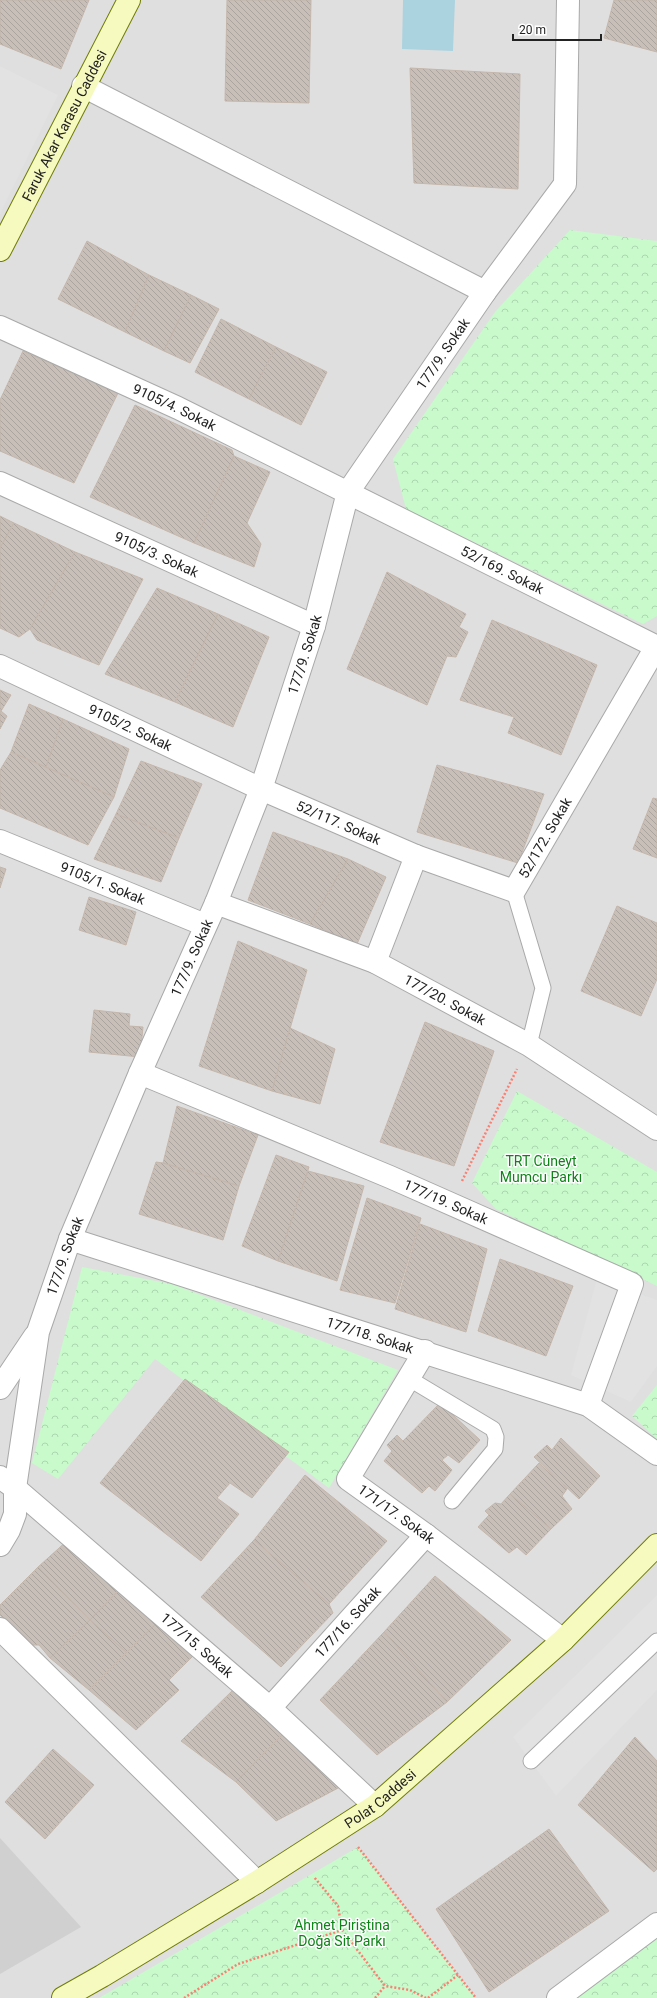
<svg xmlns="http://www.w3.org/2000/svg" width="657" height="1998" font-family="Roboto,sans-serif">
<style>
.residential{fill:#e0dfdf}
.religious{fill:#d0d0d0}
.park{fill:url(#park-crowns)}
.parking{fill:#e2e2e2}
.water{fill:#aad3df}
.building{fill:url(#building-back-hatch);stroke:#c4b6ab}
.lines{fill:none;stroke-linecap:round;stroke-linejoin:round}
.lane-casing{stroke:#a9a9a9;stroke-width:17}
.street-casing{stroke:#a9a9a9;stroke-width:24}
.secondary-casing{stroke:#707d05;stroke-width:24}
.path{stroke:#fa8072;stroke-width:2.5;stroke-dasharray:2 2;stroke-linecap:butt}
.lane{stroke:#fff;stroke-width:15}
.street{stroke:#fff;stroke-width:22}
.secondary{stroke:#f7fabf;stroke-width:22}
.labels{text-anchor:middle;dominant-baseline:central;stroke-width:3;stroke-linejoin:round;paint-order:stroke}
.street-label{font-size:14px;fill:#222;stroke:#fff}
.park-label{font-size:14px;fill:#0c8416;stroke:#fff}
</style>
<defs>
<pattern id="park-crowns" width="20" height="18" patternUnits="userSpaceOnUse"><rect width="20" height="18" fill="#c8facc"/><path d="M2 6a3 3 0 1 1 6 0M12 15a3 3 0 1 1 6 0" fill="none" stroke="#acd6af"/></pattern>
<pattern id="building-back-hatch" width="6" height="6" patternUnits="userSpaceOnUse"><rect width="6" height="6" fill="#c7bfb8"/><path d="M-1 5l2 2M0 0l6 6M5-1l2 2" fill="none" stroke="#aba49e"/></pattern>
</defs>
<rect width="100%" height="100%" fill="#f2efe9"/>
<rect class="residential" x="0" y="0" width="657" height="1998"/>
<path class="religious" d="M0,1838L81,1927L0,1974Z"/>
<g class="park">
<path d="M570,230L657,241V616L643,624L406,509L393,459L495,312Z"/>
<path d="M517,1091L657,1172V1286L496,1209L472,1183Z"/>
<path d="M82,1267L172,1284L398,1370L329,1488L155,1359L58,1479L32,1463Z"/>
<path d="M657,1385V1439L632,1416Z"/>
<path d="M358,1847L476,1998H99Z"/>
<path d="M657,1924V1998H558Z"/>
</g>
<g class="parking">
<path d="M0,66L58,95L0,214Z"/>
<path d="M597,1279L657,1300V1366L631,1402L571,1375Z"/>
<path d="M657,1595V1690L556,1796L513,1737Z"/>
</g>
<path class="water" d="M403,0H455L453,51L402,49Z"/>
<g class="building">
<path d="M0,0H89L61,69L0,44Z"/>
<path d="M227,0H311L309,103L225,101Z"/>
<path d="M614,0H657V52L604,38Z"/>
<path d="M410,68L520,74L518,189L414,183Z"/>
<path d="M87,241L149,275L125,332L58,299Z"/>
<path d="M149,275L191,295L164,351L125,332Z"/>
<path d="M191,295L219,309L190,363L164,351Z"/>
<path d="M221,319L276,347L249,399L195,372Z"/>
<path d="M276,347L327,372L301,425L249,399Z"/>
<path d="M23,351L118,393L74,483L0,451V400Z"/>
<path d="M135,405L232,450L234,456L194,543L90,497Z"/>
<path d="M234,456L270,472L247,523L261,544L254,567L194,543Z"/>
<path d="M0,516L14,523L0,548Z"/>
<path d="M14,523L75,552L30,629L19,637L0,628V548Z"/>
<path d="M75,552L143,579L99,665L37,640L30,629Z"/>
<path d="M387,572L466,614L459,627L468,632L456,657L447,656L427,705L347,669Z"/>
<path d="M157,588L218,614L175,702L105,674Z"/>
<path d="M218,614L269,637L233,727L175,702Z"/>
<path d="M492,620L597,665L561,755L508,733L514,717L460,700Z"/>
<path d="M0,690L11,695L1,711L7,716L0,729Z"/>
<path d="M29,704L63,719L46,767L11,752Z"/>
<path d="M63,719L129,749L114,797L46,767Z"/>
<path d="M11,752L114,797L88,845L0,808V770Z"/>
<path d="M141,761L202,784L179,838L116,814Z"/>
<path d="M437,765L544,794L518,863L417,832Z"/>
<path d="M653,798L657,799V858L633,849Z"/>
<path d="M116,814L179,838L161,882L94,859Z"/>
<path d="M273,832L348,859L310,924L248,900Z"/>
<path d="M348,859L386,877L357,944L310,924Z"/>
<path d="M0,867L6,869L0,888Z"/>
<path d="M89,897L136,912L126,945L79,930Z"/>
<path d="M617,906L657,923V979L641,1016L581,991Z"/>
<path d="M238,941L307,970L272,1091L199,1066Z"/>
<path d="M94,1010L130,1014L129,1026L143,1027L140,1057L89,1052Z"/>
<path d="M425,1022L494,1051L454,1166L380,1142Z"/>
<path d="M290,1028L335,1049L320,1104L272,1091Z"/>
<path d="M177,1106L258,1135L239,1186L163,1163Z"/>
<path d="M276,1155L309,1167L278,1261L242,1246Z"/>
<path d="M156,1162L163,1163L239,1186L223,1240L139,1214Z"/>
<path d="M308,1171L364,1186L337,1281L278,1261Z"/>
<path d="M367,1198L421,1218L395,1303L340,1290Z"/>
<path d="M420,1224L487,1249L466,1332L395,1309Z"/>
<path d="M500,1259L573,1286L546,1356L478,1331Z"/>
<path d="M185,1379L289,1452L252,1498L230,1483L217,1498L239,1514L201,1561L100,1483Z"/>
<path d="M440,1403L480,1440L459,1463L448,1455L442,1460L452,1470L435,1491L429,1486L422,1493L384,1461L392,1451L387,1445L397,1435L403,1441Z"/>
<path d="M561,1438L600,1476L579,1499L534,1457L547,1445L552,1450Z"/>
<path d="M539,1463L567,1489L562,1496L572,1509L551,1529L510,1494Z"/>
<path d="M305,1475L387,1541L329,1604L254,1540Z"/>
<path d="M510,1494L551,1529L526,1555L517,1547L509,1553L478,1527L489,1515L485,1511L495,1503L501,1504Z"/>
<path d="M68,1540L123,1586L90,1620L38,1567Z"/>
<path d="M254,1540L329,1604L333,1613L281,1667L201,1597Z"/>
<path d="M38,1567L90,1620L50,1658L39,1645H33L0,1615V1605Z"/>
<path d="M435,1576L511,1640L447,1702L384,1632Z"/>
<path d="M123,1586L159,1621L127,1653L90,1620Z"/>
<path d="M90,1620L127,1653L89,1690L50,1658Z"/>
<path d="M159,1621L194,1655L169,1680L134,1645Z"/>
<path d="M384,1632L447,1702L377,1755L320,1700Z"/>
<path d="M134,1645L179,1690L136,1730L89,1690Z"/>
<path d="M234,1689L284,1733L236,1782L181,1741Z"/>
<path d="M284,1733L340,1787L276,1821L236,1782Z"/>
<path d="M635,1737L657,1761V1869L654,1872L578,1805Z"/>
<path d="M53,1749L94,1785L45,1839L5,1802Z"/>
<path d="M549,1829L609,1911L489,1992L436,1909Z"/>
</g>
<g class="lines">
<g class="lane-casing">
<g id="lane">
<path d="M514,891L543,988L529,1045"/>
<path d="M408,1378L493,1429L496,1437L495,1449L452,1501"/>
<path d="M531,1761L657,1641"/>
</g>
</g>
<g class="street-casing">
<g id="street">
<path d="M83,86L485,292"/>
<path id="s1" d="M0,327L178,408L657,647"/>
<path id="s2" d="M0,483L314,626"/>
<path id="s3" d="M0,666L261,789L416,856L514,891L656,647"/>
<path id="s4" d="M0,841L205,925"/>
<path id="s5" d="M216,903L375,962L529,1045L657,1129"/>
<path d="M375,962L416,856"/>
<path id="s6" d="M140,1073L390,1177L632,1284L588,1405"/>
<path id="s7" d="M70,1239L588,1405L657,1454"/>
<path id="s8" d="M425,1351L348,1479L426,1535L563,1640"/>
<path d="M0,1388L35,1336"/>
<path id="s9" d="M0,1477L15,1488L270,1708L375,1806"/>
<path id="s10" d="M0,1545L9,1530L15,1514V1488L38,1332L70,1239L140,1073L216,903L261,789L314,626L348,492L485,292L565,184L568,0"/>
<path d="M0,1629L257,1882"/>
<path id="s11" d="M270,1708L426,1535"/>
<path d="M558,1998L657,1924"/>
</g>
</g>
<g class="secondary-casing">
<g id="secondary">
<path id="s12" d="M0,250L129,0"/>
<path id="s13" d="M63,1998L102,1976L257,1882L375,1806L563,1640L657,1545"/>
</g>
</g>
<g class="path">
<path d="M462,1181L517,1069"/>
<path d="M358,1847L476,1998"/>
<path d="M342,1930L385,1986L410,1990L426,1998"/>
<path d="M184,1998L238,1964L342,1930L338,1906L314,1877"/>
<path d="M375,1998L385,1986"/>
<path d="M428,1998L458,1975"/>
</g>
<use href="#lane" class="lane"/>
<use href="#street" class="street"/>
<use href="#secondary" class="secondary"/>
</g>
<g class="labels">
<g class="street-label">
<text stroke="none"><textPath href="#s12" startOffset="140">Faruk Akar Karasu Caddesi</textPath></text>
<text stroke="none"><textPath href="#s10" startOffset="1283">177/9. Sokak</textPath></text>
<text stroke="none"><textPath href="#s1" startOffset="192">9105/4. Sokak</textPath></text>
<text stroke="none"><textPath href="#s2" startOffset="172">9105/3. Sokak</textPath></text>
<text stroke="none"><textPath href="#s1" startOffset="558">52/169. Sokak</textPath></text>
<text stroke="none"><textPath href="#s10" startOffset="947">177/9. Sokak</textPath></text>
<text stroke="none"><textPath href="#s3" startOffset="144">9105/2. Sokak</textPath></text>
<text stroke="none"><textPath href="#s3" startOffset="373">52/117. Sokak</textPath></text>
<text stroke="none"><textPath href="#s3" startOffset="623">52/172. Sokak</textPath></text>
<text stroke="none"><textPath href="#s4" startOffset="111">9105/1. Sokak</textPath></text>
<text stroke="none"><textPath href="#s10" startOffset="623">177/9. Sokak</textPath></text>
<text stroke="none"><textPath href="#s5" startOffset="249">177/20. Sokak</textPath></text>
<text stroke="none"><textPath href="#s6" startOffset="332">177/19. Sokak</textPath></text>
<text stroke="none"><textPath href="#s10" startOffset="299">177/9. Sokak</textPath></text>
<text stroke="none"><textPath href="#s7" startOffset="315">177/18. Sokak</textPath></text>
<text stroke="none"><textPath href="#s8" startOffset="209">171/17. Sokak</textPath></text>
<text stroke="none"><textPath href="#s11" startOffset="116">177/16. Sokak</textPath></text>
<text stroke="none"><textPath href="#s9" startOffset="259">177/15. Sokak</textPath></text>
<text stroke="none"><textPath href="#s13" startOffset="375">Polat Caddesi</textPath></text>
</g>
<g class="park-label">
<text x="541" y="1161">TRT Cüneyt<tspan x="541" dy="16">Mumcu Parkı</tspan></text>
<text x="342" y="1925">Ahmet Piriştina<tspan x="342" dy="16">Doğa Sit Parkı</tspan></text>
</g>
</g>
<path d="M513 34v6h88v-6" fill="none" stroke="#222222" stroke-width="2"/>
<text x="519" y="34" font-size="12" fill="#222222" stroke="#ffffff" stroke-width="3" paint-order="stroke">20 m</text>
</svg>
